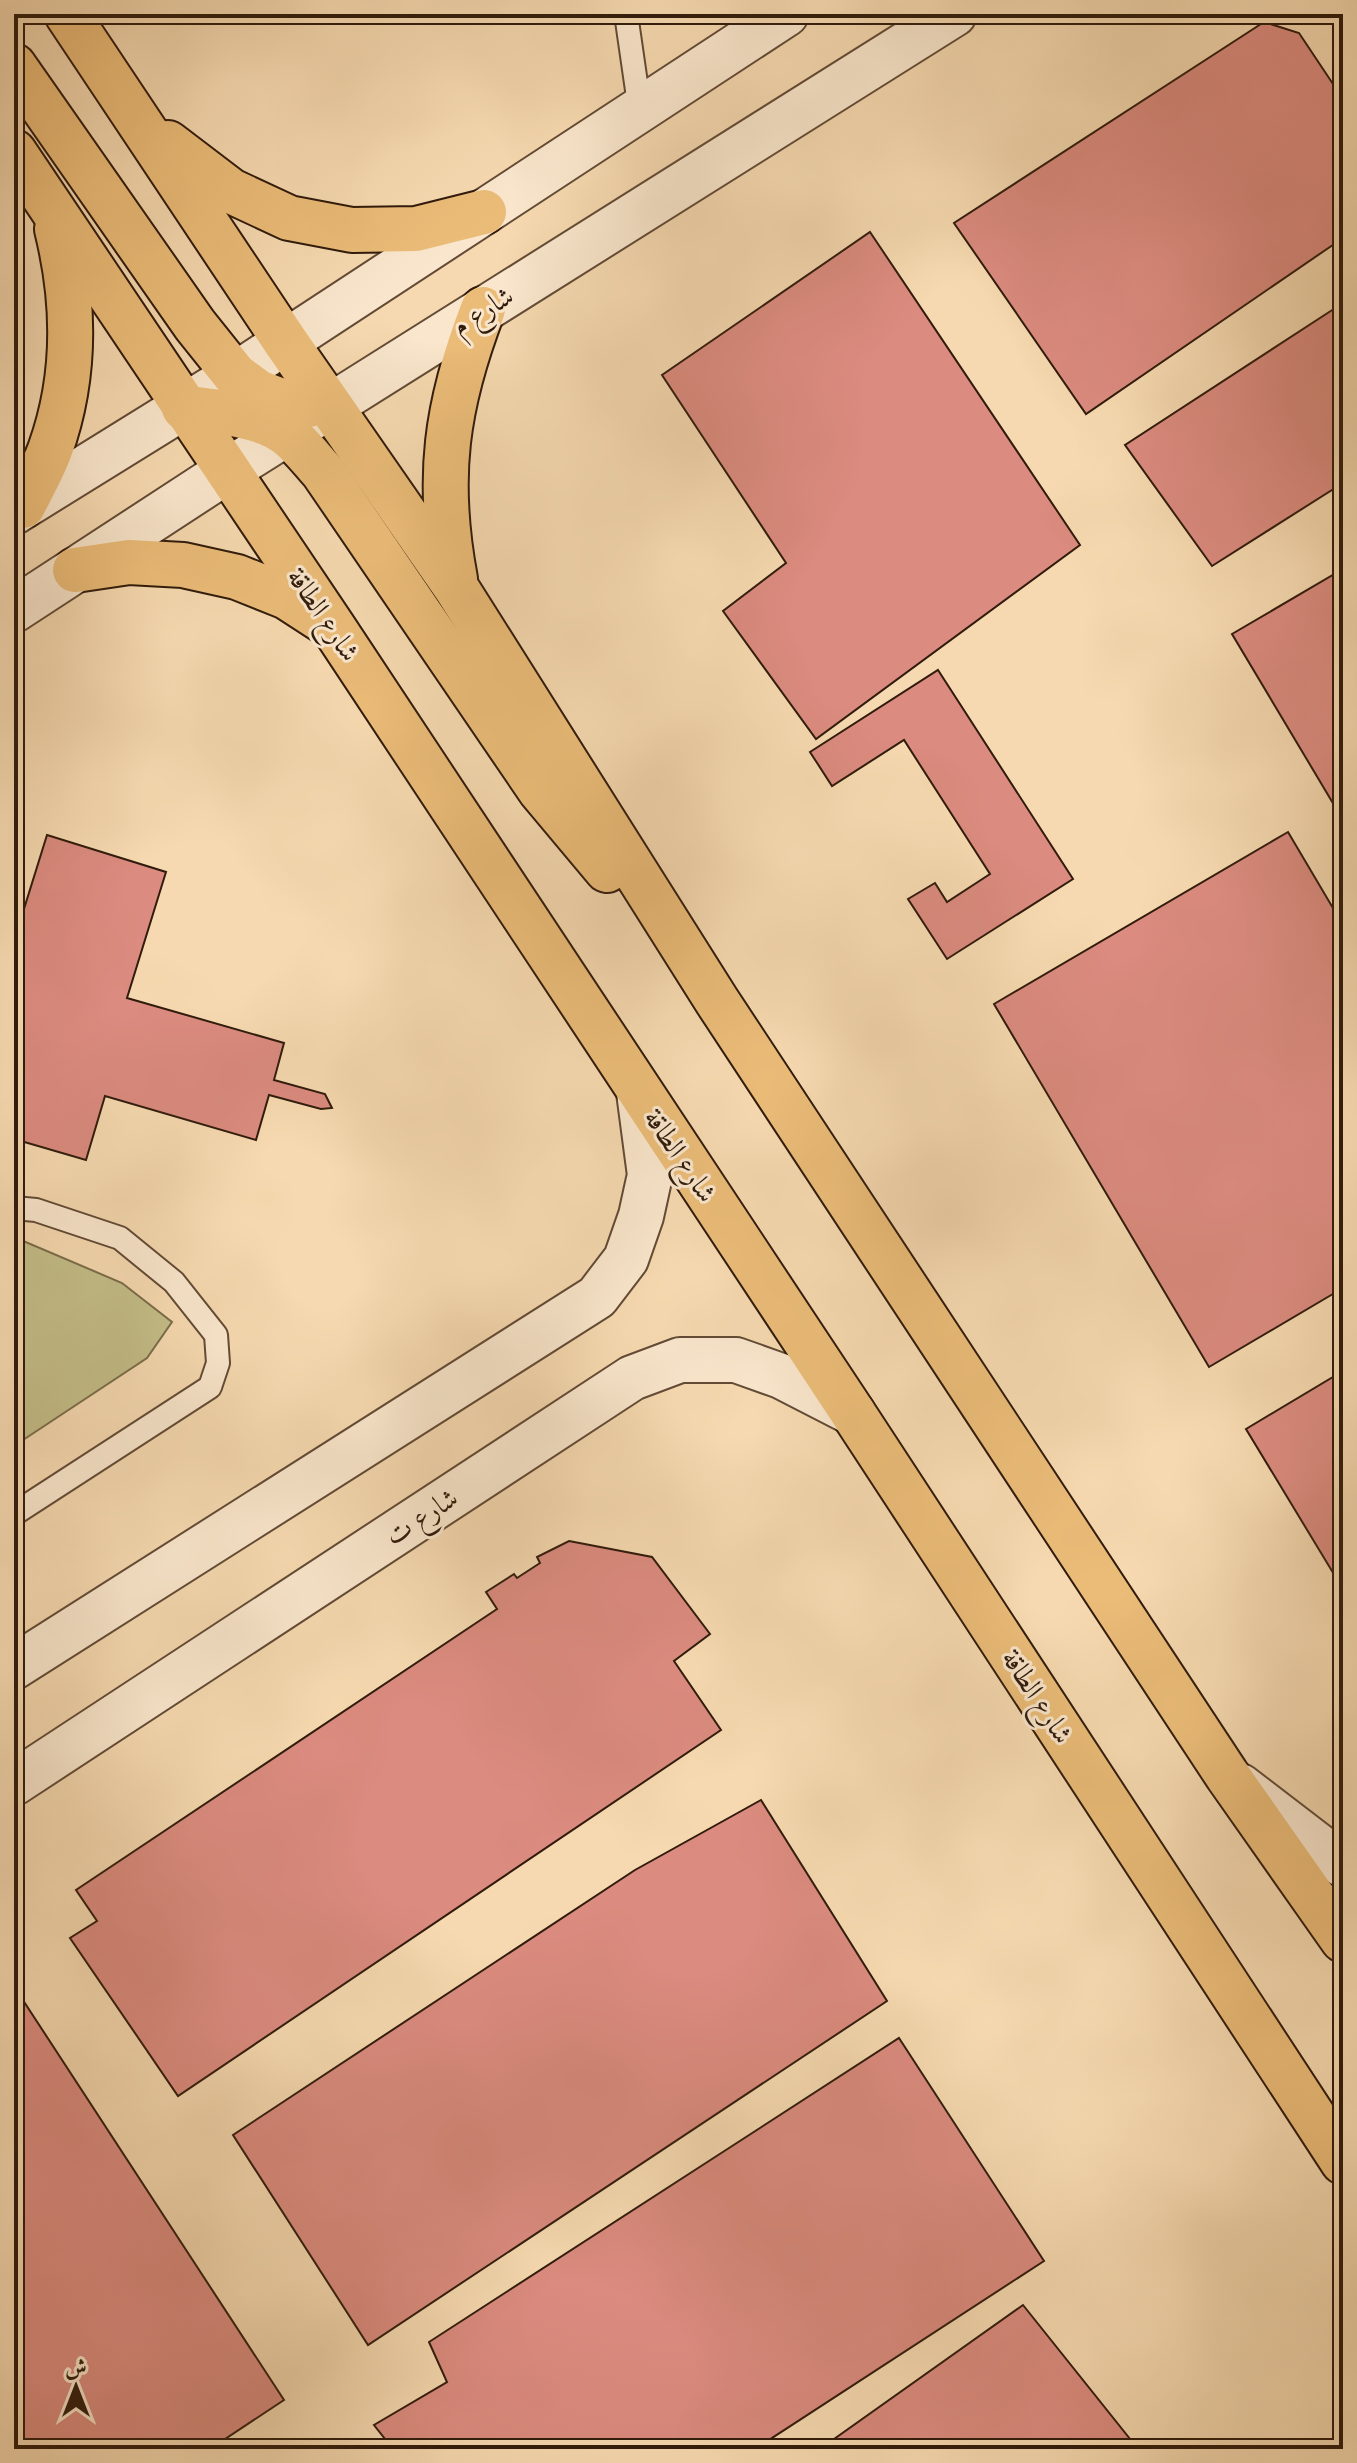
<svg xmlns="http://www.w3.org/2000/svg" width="1357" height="2463" font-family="'EB Garamond',Amiri,serif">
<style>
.green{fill:#c3bd87;stroke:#7a6c4a;stroke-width:2}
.building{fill:#db8b7f;stroke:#301b0c;stroke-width:2}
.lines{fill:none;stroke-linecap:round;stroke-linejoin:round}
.service-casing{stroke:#624a35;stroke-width:26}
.minor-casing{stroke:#624a35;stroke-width:48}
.primary-casing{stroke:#301b0c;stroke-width:48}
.service{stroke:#f9e6cc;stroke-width:22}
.minor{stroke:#f9e6cc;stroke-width:44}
.primary{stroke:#ebbc78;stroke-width:44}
.labels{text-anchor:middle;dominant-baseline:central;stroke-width:6;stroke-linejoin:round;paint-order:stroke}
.street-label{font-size:28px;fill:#301b0c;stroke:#f9e6cc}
</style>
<rect width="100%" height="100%" fill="#f6d9b0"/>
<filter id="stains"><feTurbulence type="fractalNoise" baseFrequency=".0025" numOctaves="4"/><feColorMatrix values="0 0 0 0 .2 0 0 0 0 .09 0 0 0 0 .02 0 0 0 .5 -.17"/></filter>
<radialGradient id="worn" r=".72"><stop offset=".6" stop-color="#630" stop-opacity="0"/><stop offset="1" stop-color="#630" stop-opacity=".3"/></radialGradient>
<path class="green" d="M14,1240H21L122,1283L172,1322L147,1358L14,1446Z"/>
<g class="building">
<path d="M1264,22L1299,33L1343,99V238L1086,414L954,223Z"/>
<path d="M870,232L1080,545L816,739L723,611L786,563L662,375Z"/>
<path d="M1343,303V483L1212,566L1125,445Z"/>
<path d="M1343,569V820L1232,634Z"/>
<path d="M938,670L1073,879L947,959L908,899L935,883L947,902L990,874L904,740L832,786L810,752Z"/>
<path d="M1288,832L1343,925V1288L1209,1367L994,1004Z"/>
<path d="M47,835L166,872L127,998L284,1043L274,1080L325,1094L332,1108L321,1109L269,1095L256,1140L105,1096L86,1160L14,1139V1099L22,1072L14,1070V941Z"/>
<path d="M1343,1371V1578L1338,1581L1246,1429Z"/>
<path d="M569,1541L652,1557L710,1634L674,1661L721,1730L178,2096L70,1938L97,1921L76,1890L497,1609L486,1592L514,1574L517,1578L540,1563L537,1557Z"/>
<path d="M761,1800L887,2001L368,2345L233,2135L635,1870Z"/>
<path d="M17,1991L284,2400L210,2449H14V1994Z"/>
<path d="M899,2038L1044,2261L755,2449H393L374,2425L447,2382L429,2342Z"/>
<path d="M1023,2305L1138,2449H820Z"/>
</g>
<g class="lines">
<g class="service-casing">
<g id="service">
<path d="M626,14L640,111"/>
<path d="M14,1208L36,1210L120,1238L174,1282L216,1335L218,1363L210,1387L14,1514"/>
</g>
</g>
<g class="minor-casing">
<g id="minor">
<path d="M14,512L235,375L786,14"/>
<path d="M14,610L227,471L954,14"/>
<path d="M14,1667L597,1297L626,1259L641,1216L650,1175L639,1092"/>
<path d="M14,1783L632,1378L680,1360H736L781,1376L853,1413"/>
<path d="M1240,1786L1343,1865"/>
</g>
</g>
<g class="primary-casing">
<g id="primary">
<path d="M67,14L285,341L457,589L717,1001L1227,1775L1343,1940"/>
<path d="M14,66L195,325L235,375L258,392L287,403L309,405"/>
<path d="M168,143L231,191L289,218L352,230L416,229L484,212"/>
<path d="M14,152L333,627L853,1413L1343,2162"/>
<path d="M184,408C216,411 263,415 288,435C301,445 312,460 323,472L540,790L607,870"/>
<path d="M23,506C32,488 43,469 50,450C76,378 75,302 57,229"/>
<path d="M75,570L129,562L183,565L237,577L287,597L324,621"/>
<path d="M455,579C436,478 446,405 483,309"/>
</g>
</g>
<use href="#service" class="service"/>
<use href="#minor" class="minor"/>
<use href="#primary" class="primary"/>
</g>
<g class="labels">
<g class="street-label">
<text transform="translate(482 310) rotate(-32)">شارع م</text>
<text transform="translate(324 614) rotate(56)">شارع الطاقة</text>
<text transform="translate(681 1155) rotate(56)">شارع الطاقة</text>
<text transform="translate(421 1516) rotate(-33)">شارع ت</text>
<text transform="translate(1038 1696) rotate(57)">شارع الطاقة</text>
</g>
</g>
<rect width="1357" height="2463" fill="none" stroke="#f6d9b0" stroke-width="48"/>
<rect x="16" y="16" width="1325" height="2431" fill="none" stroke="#301b0c" stroke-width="4"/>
<rect x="24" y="24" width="1309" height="2415" fill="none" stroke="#301b0c" stroke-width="2"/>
<g transform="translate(76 2387)" stroke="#f9e6cc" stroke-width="6" paint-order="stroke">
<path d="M0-6L14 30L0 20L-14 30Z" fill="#301b0c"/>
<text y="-12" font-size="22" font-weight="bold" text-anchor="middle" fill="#301b0c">ش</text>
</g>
<rect width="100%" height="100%" filter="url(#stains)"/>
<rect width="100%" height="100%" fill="url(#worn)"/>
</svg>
